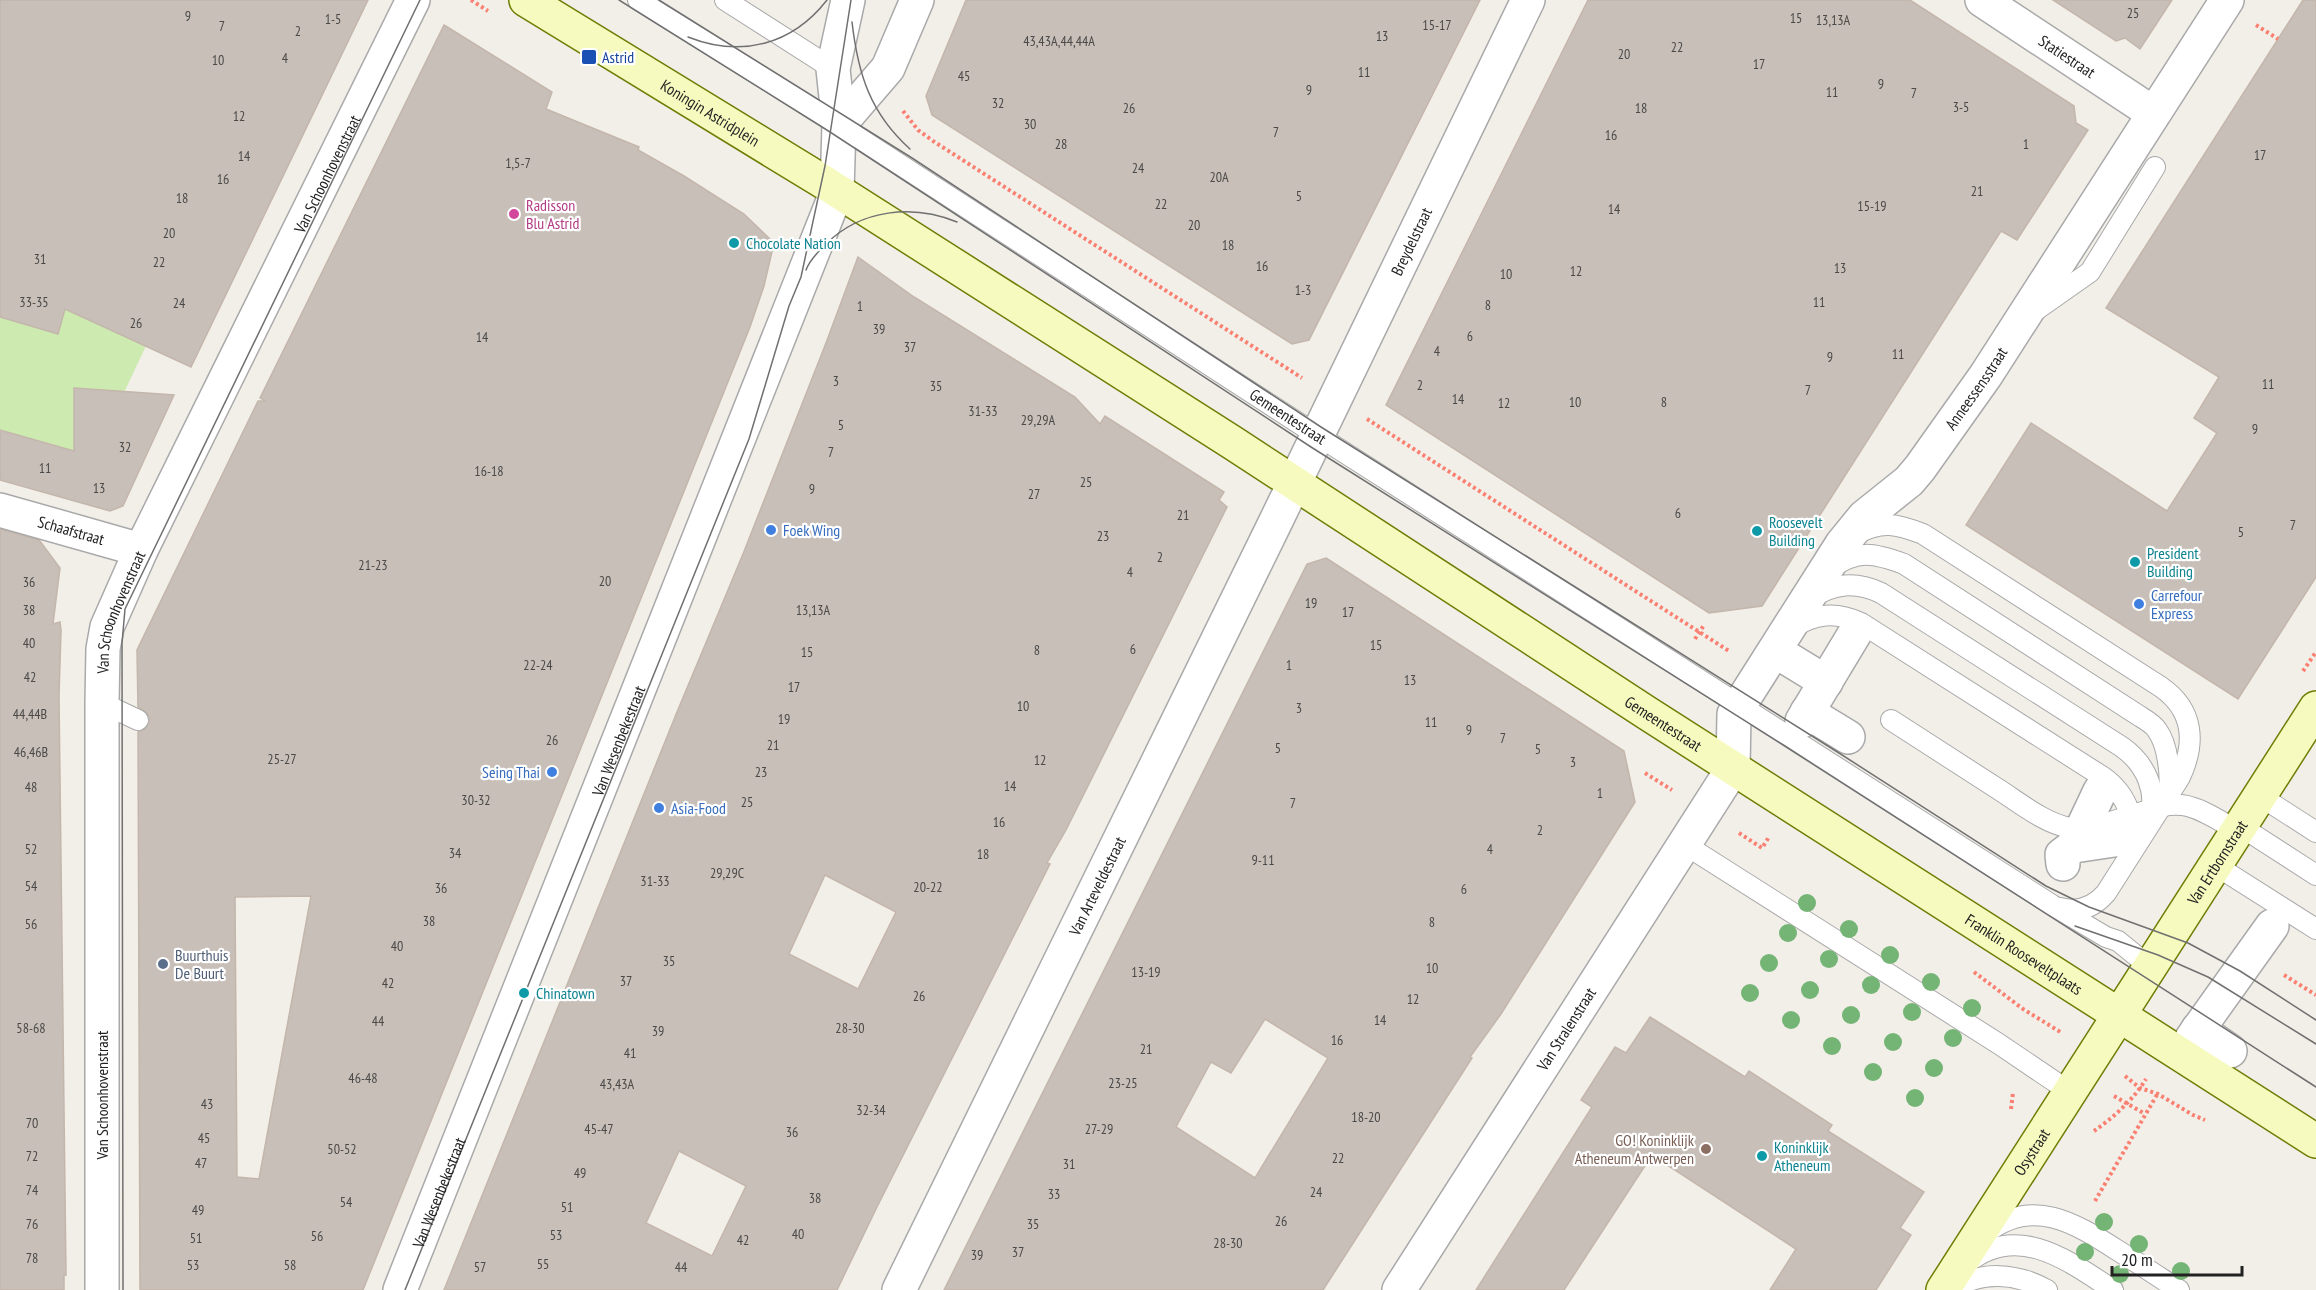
<svg xmlns="http://www.w3.org/2000/svg" width="2316" height="1290" font-family="'PT Sans Narrow',sans-serif">
<style>
.garden{fill:#cdebb0}
.building{fill:#c7bfb8;stroke:#c4b6ab;stroke-width:1.5;fill-rule:evenodd}
.lines{fill:none;stroke-linecap:round;stroke-linejoin:round}
.lane-casing{stroke:#a9a9a9;stroke-width:22}
.street-casing{stroke:#a9a9a9;stroke-width:36}
.secondary-casing{stroke:#707d05;stroke-width:36}
.path{stroke:#fa8072;stroke-width:4;stroke-dasharray:3 3;stroke-linecap:butt}
.lane{stroke:#fff;stroke-width:20}
.street{stroke:#fff;stroke-width:33}
.secondary{stroke:#f7fabf;stroke-width:33}
.tram{stroke:#707070;stroke-width:1.5}
.tree{fill:#74b475}
.transit-dot{fill:#1a4fb4;stroke:#fff;stroke-width:2}
.hotel-dot{fill:#d1479c;stroke:#fff;stroke-width:2}
.culture-dot{fill:#0f9aa8;stroke:#fff;stroke-width:2}
.shop-dot{fill:#3f7fe0;stroke:#fff;stroke-width:2}
.service-dot{fill:#5c6f8a;stroke:#fff;stroke-width:2}
.education-dot{fill:#8d6e63;stroke:#fff;stroke-width:2}
.labels{text-anchor:middle;dominant-baseline:central;stroke-width:4.5;stroke-linejoin:round;paint-order:stroke}
.number-label{font-size:14px;fill:#4b4948}
.street-label{font-size:16px;fill:#222;stroke:#fff}
.transit-label{font-size:16px;fill:#164399;stroke:#fff;text-anchor:start}
.hotel-label{font-size:16px;fill:#b23c85;stroke:#fff;text-anchor:start}
.culture-label{font-size:16px;fill:#0d838f;stroke:#fff;text-anchor:start}
.shop-label{font-size:16px;fill:#366cbe;stroke:#fff;text-anchor:start}
.service-label{font-size:16px;fill:#4e5e75;stroke:#fff;text-anchor:start}
.education-label{font-size:16px;fill:#785e54;stroke:#fff;text-anchor:end}
</style>
<rect width="100%" height="100%" fill="#f2efe9"/>
<path class="garden" d="M65,309L146,346L94,456L0,430V317L58,333Z"/>
<g class="building">
<path d="M0,0H368L191,367L65,309L58,334L0,317Z"/>
<path d="M966,0H1480L1309,340L1292,344L932,115L926,96Z"/>
<path d="M1588,0H1910L2074,106L2076,123L2088,130L2017,240L2001,231L1762,606L1709,613L1386,405Z"/>
<path d="M2053,0H2172L2140,49L2125,38L2116,41Z"/>
<path d="M2303,0H2316V577L2238,699L1966,525L2031,423L2167,511L2217,433L2194,418L2219,377L2106,308Z"/>
<path d="M444,25L552,92L546,109L639,147L638,150L684,176L744,214L774,243L764,286L750,327L363,1290H140L138,732L145,729L150,720L147,713L138,707L137,650L258,401H266L260,398ZM311,896L259,1179L237,1177L235,897Z"/>
<path d="M858,257L914,297L1075,397L1100,424L1105,416L1224,492L1219,500L1227,507L1066,830L1047,863L1050,864L877,1207L837,1290H444L677,712L743,554L826,343ZM825,875L896,912L858,989L789,954ZM679,1151L746,1186L712,1256L646,1223Z"/>
<path d="M74,388L174,395L123,506L110,511L0,480V430L74,451Z"/>
<path d="M0,529L39,540L60,568L53,624L60,622L61,630L59,696L66,1275H64V1290H0Z"/>
<path d="M1326,558L1624,751L1635,802L1501,1014L1470,1057L1472,1058L1323,1290H944L1307,564ZM1265,1019L1328,1058L1255,1178L1176,1127L1211,1062L1231,1073Z"/>
<path d="M1650,1017L1745,1077L1749,1071L1832,1125L1828,1131L1924,1192L1900,1228L1911,1235L1876,1290H1770L1796,1249L1652,1155L1564,1290H1476L1592,1107L1581,1100L1615,1047L1626,1053Z"/>
</g>
<g class="lines">
<g class="lane-casing">
<g id="lane">
<path id="s1" d="M638,0L839,125L1317,435L2052,905L2106,937L2118,941L2150,967"/>
<path d="M725,0L833,69"/>
<path d="M2036,310L2090,272L2155,167"/>
<path d="M1856,534C1882,520 1897,524 1923,534L2161,687C2194,710 2196,743 2180,777L2106,893C2094,907 2079,913 2060,908"/>
<path d="M1830,569C1857,549 1874,553 1904,564L2141,717C2146,720 2154,725 2157,730C2168,745 2171,775 2169,793"/>
<path d="M1810,599C1833,583 1856,581 1881,593L2122,747C2146,764 2159,793 2149,822"/>
<path d="M1791,629C1814,613 1836,611 1861,623L2103,777C2127,794 2139,824 2129,852"/>
<path d="M102,703L138,720"/>
<path d="M1891,720C1927,743 1962,766 1998,789C2020,803 2044,823 2070,828C2083,831 2097,826 2110,822C2176,803 2175,792 2237,831"/>
<path d="M2260,796L2316,832"/>
<path d="M2240,826L2316,875"/>
<path d="M1684,844L1999,1044L2070,1092"/>
<path d="M2215,865L2316,929"/>
<path d="M1985,1234C2032,1196 2075,1223 2117,1250C2138,1263 2159,1277 2179,1290"/>
<path d="M1966,1264C2017,1221 2069,1261 2113,1290"/>
<path d="M1951,1290C1981,1270 2017,1273 2047,1290"/>
</g>
</g>
<g class="street-casing">
<g id="street">
<path id="s2" d="M1982,0L2153,113"/>
<path d="M839,125L888,68L917,0"/>
<path id="s3" d="M0,510L141,550"/>
<path d="M1790,660L1826,682"/>
<path d="M1807,712L1848,737"/>
<path d="M1802,721L1855,633"/>
<path d="M2074,846L2100,791"/>
<path d="M2063,864L2062,855L2074,846L2114,840"/>
<path d="M2198,1029L2230,1051"/>
<path d="M2192,1038L2272,926"/>
<path id="s4" d="M102,1290V703L103,649L107,627L141,550L413,0"/>
<path id="s5" d="M400,1290L837,191L839,125L833,69L848,0"/>
<path id="s6" d="M899,1290L1274,525L1528,0"/>
<path id="s7" d="M1399,1290L1733,768L1734,714L1842,544L1864,517L1909,481L1920,468L1986,375L2227,0"/>
</g>
</g>
<g class="secondary-casing">
<g id="secondary">
<path id="s8" d="M526,0L822,181L1233,443L1647,713L2316,1141"/>
<path id="s9" d="M1943,1290L2316,708"/>
</g>
</g>
<g class="path">
<path d="M471,0L488,11"/>
<path d="M2256,25L2278,39"/>
<path d="M903,111L918,130L933,141L1302,378"/>
<path d="M1367,419L1729,651"/>
<path d="M1695,639L1704,625"/>
<path d="M2303,671L2316,652"/>
<path d="M1645,773L1672,790"/>
<path d="M1739,833L1762,848L1769,837"/>
<path d="M1974,972L2023,1009L2062,1033"/>
<path d="M2284,975L2316,995"/>
<path d="M2125,1076L2140,1088L2158,1094L2193,1115L2205,1120"/>
<path d="M2114,1096L2145,1114"/>
<path d="M2011,1109L2013,1093"/>
<path d="M2094,1131C2113,1118 2134,1099 2146,1079"/>
<path d="M2095,1201L2158,1093"/>
</g>
<use href="#lane" class="lane"/>
<use href="#street" class="street"/>
<use href="#secondary" class="secondary"/>
<g class="tram">
<path d="M619,0L830,132L1311,447L1785,746L2316,1087"/>
<path d="M659,0L912,158L1321,427L1839,753L2046,886L2089,907L2188,943L2240,971L2316,1020"/>
<path d="M852,22C858,74 870,113 910,149"/>
<path d="M688,37C741,58 792,45 827,0"/>
<path d="M806,270C810,259 819,251 826,244C861,209 913,204 957,222"/>
<path d="M2075,926L2158,955L2208,977L2316,1044"/>
<path d="M123,1290L122,643L125,609L420,0"/>
<path d="M405,1290L749,439L789,306L801,277L825,166L851,0"/>
</g>
</g>
<g class="tree">
<circle cx="1807" cy="903" r="9"/>
<circle cx="1849" cy="929" r="9"/>
<circle cx="1788" cy="933" r="9"/>
<circle cx="1890" cy="955" r="9"/>
<circle cx="1829" cy="959" r="9"/>
<circle cx="1769" cy="963" r="9"/>
<circle cx="1931" cy="982" r="9"/>
<circle cx="1871" cy="985" r="9"/>
<circle cx="1810" cy="990" r="9"/>
<circle cx="1750" cy="993" r="9"/>
<circle cx="1972" cy="1008" r="9"/>
<circle cx="1912" cy="1012" r="9"/>
<circle cx="1851" cy="1015" r="9"/>
<circle cx="1791" cy="1020" r="9"/>
<circle cx="1953" cy="1038" r="9"/>
<circle cx="1893" cy="1042" r="9"/>
<circle cx="1832" cy="1046" r="9"/>
<circle cx="1934" cy="1068" r="9"/>
<circle cx="1873" cy="1072" r="9"/>
<circle cx="1915" cy="1098" r="9"/>
<circle cx="2104" cy="1222" r="9"/>
<circle cx="2139" cy="1244" r="9"/>
<circle cx="2085" cy="1252" r="9"/>
<circle cx="2181" cy="1271" r="9"/>
<circle cx="2120" cy="1274" r="9"/>
</g>
<rect class="transit-dot" x="581" y="49" width="16" height="16" rx="3"/>
<circle class="hotel-dot" cx="514" cy="214" r="6"/>
<g class="culture-dot">
<circle cx="734" cy="243" r="6"/>
<circle cx="1757" cy="531" r="6"/>
<circle cx="2135" cy="562" r="6"/>
<circle cx="524" cy="993" r="6"/>
<circle cx="1762" cy="1156" r="6"/>
</g>
<g class="shop-dot">
<circle cx="771" cy="530" r="6"/>
<circle cx="2139" cy="604" r="6"/>
<circle cx="552" cy="772" r="6"/>
<circle cx="659" cy="808" r="6"/>
</g>
<circle class="service-dot" cx="163" cy="964" r="6"/>
<circle class="education-dot" cx="1706" cy="1149" r="6"/>
<g class="labels">
<g class="number-label">
<text x="2133" y="13">25</text>
<text x="188" y="16">9</text>
<text x="1796" y="18">15</text>
<text x="333" y="19">1-5</text>
<text x="1833" y="20">13,13A</text>
<text x="1437" y="25">15-17</text>
<text x="222" y="26">7</text>
<text x="298" y="31">2</text>
<text x="1382" y="36">13</text>
<text x="1059" y="41">43,43A,44,44A</text>
<text x="1677" y="47">22</text>
<text x="1624" y="54">20</text>
<text x="285" y="58">4</text>
<text x="218" y="60">10</text>
<text x="1759" y="64">17</text>
<text x="1364" y="72">11</text>
<text x="964" y="76">45</text>
<text x="1881" y="84">9</text>
<text x="1309" y="90">9</text>
<text x="1832" y="92">11</text>
<text x="1914" y="93">7</text>
<text x="998" y="103">32</text>
<text x="1961" y="107">3-5</text>
<text x="1129" y="108">26</text>
<text x="1641" y="108">18</text>
<text x="239" y="116">12</text>
<text x="1030" y="124">30</text>
<text x="1276" y="132">7</text>
<text x="1611" y="135">16</text>
<text x="1061" y="144">28</text>
<text x="2026" y="144">1</text>
<text x="2260" y="155">17</text>
<text x="244" y="156">14</text>
<text x="518" y="163">1,5-7</text>
<text x="1138" y="168">24</text>
<text x="1219" y="177">20A</text>
<text x="223" y="179">16</text>
<text x="1977" y="191">21</text>
<text x="1299" y="196">5</text>
<text x="182" y="198">18</text>
<text x="1161" y="204">22</text>
<text x="1872" y="206">15-19</text>
<text x="1614" y="209">14</text>
<text x="1194" y="225">20</text>
<text x="169" y="233">20</text>
<text x="1228" y="245">18</text>
<text x="40" y="259">31</text>
<text x="159" y="262">22</text>
<text x="1262" y="266">16</text>
<text x="1840" y="268">13</text>
<text x="1576" y="271">12</text>
<text x="1506" y="274">10</text>
<text x="1303" y="290">1-3</text>
<text x="34" y="302">33-35</text>
<text x="1819" y="302">11</text>
<text x="179" y="303">24</text>
<text x="1488" y="305">8</text>
<text x="860" y="306">1</text>
<text x="136" y="323">26</text>
<text x="879" y="329">39</text>
<text x="1470" y="336">6</text>
<text x="482" y="337">14</text>
<text x="910" y="347">37</text>
<text x="1437" y="351">4</text>
<text x="1898" y="354">11</text>
<text x="1830" y="357">9</text>
<text x="836" y="381">3</text>
<text x="2268" y="384">11</text>
<text x="1420" y="385">2</text>
<text x="936" y="386">35</text>
<text x="1808" y="390">7</text>
<text x="1458" y="399">14</text>
<text x="1575" y="402">10</text>
<text x="1664" y="402">8</text>
<text x="1504" y="403">12</text>
<text x="983" y="411">31-33</text>
<text x="1038" y="420">29,29A</text>
<text x="841" y="425">5</text>
<text x="2255" y="429">9</text>
<text x="125" y="447">32</text>
<text x="831" y="452">7</text>
<text x="45" y="468">11</text>
<text x="489" y="471">16-18</text>
<text x="1086" y="482">25</text>
<text x="99" y="488">13</text>
<text x="812" y="489">9</text>
<text x="1034" y="494">27</text>
<text x="1678" y="513">6</text>
<text x="1183" y="515">21</text>
<text x="2293" y="525">7</text>
<text x="2241" y="532">5</text>
<text x="1103" y="536">23</text>
<text x="1160" y="557">2</text>
<text x="373" y="565">21-23</text>
<text x="1130" y="572">4</text>
<text x="605" y="581">20</text>
<text x="29" y="582">36</text>
<text x="1311" y="603">19</text>
<text x="29" y="610">38</text>
<text x="813" y="610">13,13A</text>
<text x="1348" y="612">17</text>
<text x="29" y="643">40</text>
<text x="1376" y="645">15</text>
<text x="1133" y="649">6</text>
<text x="1037" y="650">8</text>
<text x="807" y="652">15</text>
<text x="538" y="665">22-24</text>
<text x="1289" y="665">1</text>
<text x="30" y="677">42</text>
<text x="1410" y="680">13</text>
<text x="794" y="687">17</text>
<text x="1023" y="706">10</text>
<text x="1299" y="708">3</text>
<text x="30" y="714">44,44B</text>
<text x="784" y="719">19</text>
<text x="1431" y="722">11</text>
<text x="1469" y="730">9</text>
<text x="1503" y="738">7</text>
<text x="552" y="740">26</text>
<text x="773" y="745">21</text>
<text x="1278" y="748">5</text>
<text x="1538" y="749">5</text>
<text x="31" y="752">46,46B</text>
<text x="282" y="759">25-27</text>
<text x="1040" y="760">12</text>
<text x="1573" y="762">3</text>
<text x="761" y="772">23</text>
<text x="1010" y="786">14</text>
<text x="31" y="787">48</text>
<text x="1600" y="793">1</text>
<text x="476" y="800">30-32</text>
<text x="747" y="802">25</text>
<text x="1293" y="803">7</text>
<text x="999" y="822">16</text>
<text x="1540" y="830">2</text>
<text x="31" y="849">52</text>
<text x="1490" y="849">4</text>
<text x="455" y="853">34</text>
<text x="983" y="854">18</text>
<text x="1263" y="860">9-11</text>
<text x="727" y="873">29,29C</text>
<text x="655" y="881">31-33</text>
<text x="31" y="886">54</text>
<text x="928" y="887">20-22</text>
<text x="441" y="888">36</text>
<text x="1464" y="889">6</text>
<text x="429" y="921">38</text>
<text x="1432" y="922">8</text>
<text x="31" y="924">56</text>
<text x="397" y="946">40</text>
<text x="669" y="961">35</text>
<text x="1432" y="968">10</text>
<text x="1146" y="972">13-19</text>
<text x="626" y="981">37</text>
<text x="388" y="983">42</text>
<text x="919" y="996">26</text>
<text x="1413" y="999">12</text>
<text x="1380" y="1020">14</text>
<text x="378" y="1021">44</text>
<text x="31" y="1028">58-68</text>
<text x="850" y="1028">28-30</text>
<text x="658" y="1031">39</text>
<text x="1337" y="1040">16</text>
<text x="1146" y="1049">21</text>
<text x="630" y="1053">41</text>
<text x="363" y="1078">46-48</text>
<text x="1123" y="1083">23-25</text>
<text x="617" y="1084">43,43A</text>
<text x="207" y="1104">43</text>
<text x="871" y="1110">32-34</text>
<text x="1366" y="1117">18-20</text>
<text x="32" y="1123">70</text>
<text x="599" y="1129">45-47</text>
<text x="1099" y="1129">27-29</text>
<text x="792" y="1132">36</text>
<text x="204" y="1138">45</text>
<text x="342" y="1149">50-52</text>
<text x="32" y="1156">72</text>
<text x="1338" y="1158">22</text>
<text x="201" y="1163">47</text>
<text x="1069" y="1164">31</text>
<text x="580" y="1173">49</text>
<text x="32" y="1190">74</text>
<text x="1316" y="1192">24</text>
<text x="1054" y="1194">33</text>
<text x="815" y="1198">38</text>
<text x="346" y="1202">54</text>
<text x="567" y="1207">51</text>
<text x="198" y="1210">49</text>
<text x="1281" y="1221">26</text>
<text x="32" y="1224">76</text>
<text x="1033" y="1224">35</text>
<text x="798" y="1234">40</text>
<text x="556" y="1235">53</text>
<text x="317" y="1236">56</text>
<text x="196" y="1238">51</text>
<text x="743" y="1240">42</text>
<text x="1228" y="1243">28-30</text>
<text x="1018" y="1252">37</text>
<text x="977" y="1255">39</text>
<text x="32" y="1258">78</text>
<text x="543" y="1264">55</text>
<text x="193" y="1265">53</text>
<text x="290" y="1265">58</text>
<text x="480" y="1267">57</text>
<text x="681" y="1267">44</text>
</g>
<g class="street-label">
<text stroke="none"><textPath href="#s2" startOffset="102">Statiestraat</textPath></text>
<text stroke="none"><textPath href="#s8" startOffset="216">Koningin Astridplein</textPath></text>
<text stroke="none"><textPath href="#s4" startOffset="1167">Van Schoonhovenstraat</textPath></text>
<text stroke="none"><textPath href="#s6" startOffset="1167">Breydelstraat</textPath></text>
<text stroke="none"><textPath href="#s7" startOffset="1082">Anneessensstraat</textPath></text>
<text stroke="none"><textPath href="#s1" startOffset="772">Gemeentestraat</textPath></text>
<text stroke="none"><textPath href="#s3" startOffset="74">Schaafstraat</textPath></text>
<text stroke="none"><textPath href="#s4" startOffset="681">Van Schoonhovenstraat</textPath></text>
<text stroke="none"><textPath href="#s8" startOffset="1348">Gemeentestraat</textPath></text>
<text stroke="none"><textPath href="#s5" startOffset="591">Van Wesenbekestraat</textPath></text>
<text stroke="none"><textPath href="#s9" startOffset="508">Van Ertbornstraat</textPath></text>
<text stroke="none"><textPath href="#s6" startOffset="450">Van Arteveldestraat</textPath></text>
<text stroke="none"><textPath href="#s8" startOffset="1776">Franklin Rooseveltplaats</textPath></text>
<text stroke="none"><textPath href="#s7" startOffset="310">Van Stralenstraat</textPath></text>
<text transform="translate(102 1095) rotate(-90)">Van Schoonhovenstraat</text>
<text stroke="none"><textPath href="#s9" startOffset="164">Osystraat</textPath></text>
<text stroke="none"><textPath href="#s5" startOffset="105">Van Wesenbekestraat</textPath></text>
</g>
<g class="transit-label">
<text x="602" y="57">Astrid</text>
</g>
<g class="hotel-label">
<text x="526" y="205">Radisson<tspan x="526" dy="18">Blu Astrid</tspan></text>
</g>
<g class="culture-label">
<text x="746" y="243">Chocolate Nation</text>
<text x="1769" y="522">Roosevelt<tspan x="1769" dy="18">Building</tspan></text>
<text x="2147" y="553">President<tspan x="2147" dy="18">Building</tspan></text>
<text x="536" y="993">Chinatown</text>
<text x="1774" y="1147">Koninklijk<tspan x="1774" dy="18">Atheneum</tspan></text>
</g>
<g class="shop-label">
<text x="783" y="530">Foek Wing</text>
<text x="2151" y="595">Carrefour<tspan x="2151" dy="18">Express</tspan></text>
<text x="540" y="772" text-anchor="end">Seing Thai</text>
<text x="671" y="808">Asia-Food</text>
</g>
<g class="service-label">
<text x="175" y="955">Buurthuis<tspan x="175" dy="18">De Buurt</tspan></text>
</g>
<g class="education-label">
<text x="1694" y="1140">GO! Koninklijk<tspan x="1694" dy="18">Atheneum Antwerpen</tspan></text>
</g>
</g>
<path d="M2112 1266v9h130v-9" fill="none" stroke="#222222" stroke-width="3"/>
<text x="2121" y="1266" font-size="18" fill="#222222" stroke="#ffffff" stroke-width="4.5" paint-order="stroke">20 m</text>
</svg>
